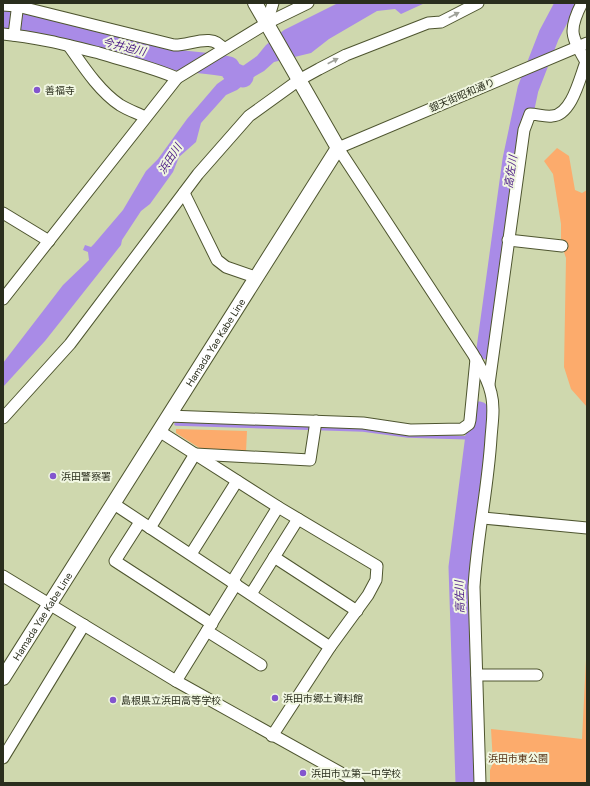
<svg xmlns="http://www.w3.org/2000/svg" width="590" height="786" font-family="Figtree,'Noto Sans JP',sans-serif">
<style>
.green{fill:#fcab6c}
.water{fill:#a98be7}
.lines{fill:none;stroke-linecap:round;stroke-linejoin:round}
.stream{stroke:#a98be7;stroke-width:3.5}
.river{stroke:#a98be7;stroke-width:21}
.minor-casing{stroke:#4e552f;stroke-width:13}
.major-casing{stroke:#4e552f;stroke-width:16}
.minor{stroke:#fff;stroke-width:11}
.major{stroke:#fff;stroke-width:14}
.oneway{fill:#9fa199}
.poi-dot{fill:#8355ce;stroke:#f1f7e1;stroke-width:1.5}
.labels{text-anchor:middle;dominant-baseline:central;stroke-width:4;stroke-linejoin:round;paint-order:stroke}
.poi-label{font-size:10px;fill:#2a2e1d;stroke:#f1f7e1;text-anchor:start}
.street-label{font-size:10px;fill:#2a2e1d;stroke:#f1f7e1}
.park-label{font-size:10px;fill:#543114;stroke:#f1f7e1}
.water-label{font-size:11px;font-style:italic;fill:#4c1c87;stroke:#f1f7e1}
</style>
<rect width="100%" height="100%" fill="#cfd8ae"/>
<g class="green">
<path d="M557,148L569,156L575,190L582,193L587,190V407L571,389L564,367L566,258L561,243V224L553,174L544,161Z"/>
<path d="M176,429L247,431L246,452L204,451L176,433Z"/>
<path d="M587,640V783H490V770L493,763L491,729L582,739Z"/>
</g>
<path class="water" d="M338,3H425L401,14L395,9L377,11L329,39L311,53L274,62L264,71L252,78L237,90L226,95L201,123L196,142L179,157L173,172L150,204L141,211L122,240L121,245L45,341L3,387V363L63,285L89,260L88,252L83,250L85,245L91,247L94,244L123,210L146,171L158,159L187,119L217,84L257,56L266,45L284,30Z"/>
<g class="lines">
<path class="stream" d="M176,424L363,430L408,436L474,438"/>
<g class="river">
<path d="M3,20C58,27 111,46 166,58C187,63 208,62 229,67L232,72L243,77"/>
<path d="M487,349L513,160L528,89L549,35L566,3"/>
<path d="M466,783L459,567L479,412"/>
</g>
<g class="minor-casing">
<g id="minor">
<path d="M3,5L17,6L174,45C189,46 213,32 223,49"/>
<path d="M267,23L273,3"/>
<path d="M3,34C36,37 67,45 99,53C125,61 152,67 177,78"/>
<path d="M14,35L18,3"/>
<path d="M69,46C83,66 99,91 120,105C128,110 137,113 145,117"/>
<path d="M184,193L217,260L226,267L255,277"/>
<path d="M3,213L49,241"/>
<path d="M508,240L562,246"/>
<path d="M3,299L177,78L267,23L308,3"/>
<path d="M489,384L524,130L530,114C537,114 545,117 552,116C572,115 580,77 586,62C571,36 568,30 582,3"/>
<path d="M168,416L363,423L410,430L462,429L469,424L470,420L476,359"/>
<path d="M3,418L70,344L198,174L249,116L299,80L319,69L346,55L428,23L441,22L478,3"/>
<path d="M159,431L278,507L377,566L376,580L368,595L330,647L272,736"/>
<path d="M114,504L330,647"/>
<path d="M483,518L587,528"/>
<path d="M140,522L115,561L212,624"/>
<path d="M150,528L195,454L310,460L316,421"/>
<path d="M191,554L237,481"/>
<path d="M274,557L357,611"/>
<path d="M3,576L176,681L359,783"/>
<path d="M232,582L278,507"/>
<path d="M251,594L298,519"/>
<path d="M207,631L261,665"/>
<path d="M477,675H537"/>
<path d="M176,681L236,584"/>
<path d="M3,758L84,625"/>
<path d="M480,783L474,587C477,537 488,488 491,438C492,423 495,408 491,393C488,378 480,367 473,354L338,148L587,43"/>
</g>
</g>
<g class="major-casing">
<g id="major">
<path id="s1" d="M3,678L338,148L255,3"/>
</g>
</g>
<use href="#minor" class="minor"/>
<use href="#major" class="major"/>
</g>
<defs><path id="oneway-solid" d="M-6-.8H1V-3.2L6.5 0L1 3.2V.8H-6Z"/></defs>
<g class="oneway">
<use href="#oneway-solid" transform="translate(454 15) rotate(-27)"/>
<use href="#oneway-solid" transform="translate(333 61) rotate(-27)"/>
</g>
<g class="poi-dot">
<circle cx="37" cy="90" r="4"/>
<circle cx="53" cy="476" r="4"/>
<circle cx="275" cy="698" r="4"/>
<circle cx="113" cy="700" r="4"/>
<circle cx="303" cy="773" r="4"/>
</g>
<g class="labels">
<g class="poi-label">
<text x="45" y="90">善福寺</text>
<text x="61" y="476">浜田警察署</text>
<text x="283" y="698">浜田市郷土資料館</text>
<text x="121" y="700">島根県立浜田高等学校</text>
<text x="311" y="773">浜田市立第一中学校</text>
</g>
<g class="street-label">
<text transform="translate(462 95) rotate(-23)">銀天街昭和通り</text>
<text stroke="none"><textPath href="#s1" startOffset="397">Hamada Yae Kabe Line</textPath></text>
<text stroke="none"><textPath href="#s1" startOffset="73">Hamada Yae Kabe Line</textPath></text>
</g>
<g class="park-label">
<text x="518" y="758">浜田市東公園</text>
</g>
<g class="water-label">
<text transform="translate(124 47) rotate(14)">今井迫川</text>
<text transform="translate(170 159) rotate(-57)">浜田川</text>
<text transform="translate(511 172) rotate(-81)">高佐川</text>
<text transform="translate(460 597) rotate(-92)">高佐川</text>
</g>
</g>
<rect width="590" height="786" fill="none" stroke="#2a2e1d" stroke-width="8"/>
</svg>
